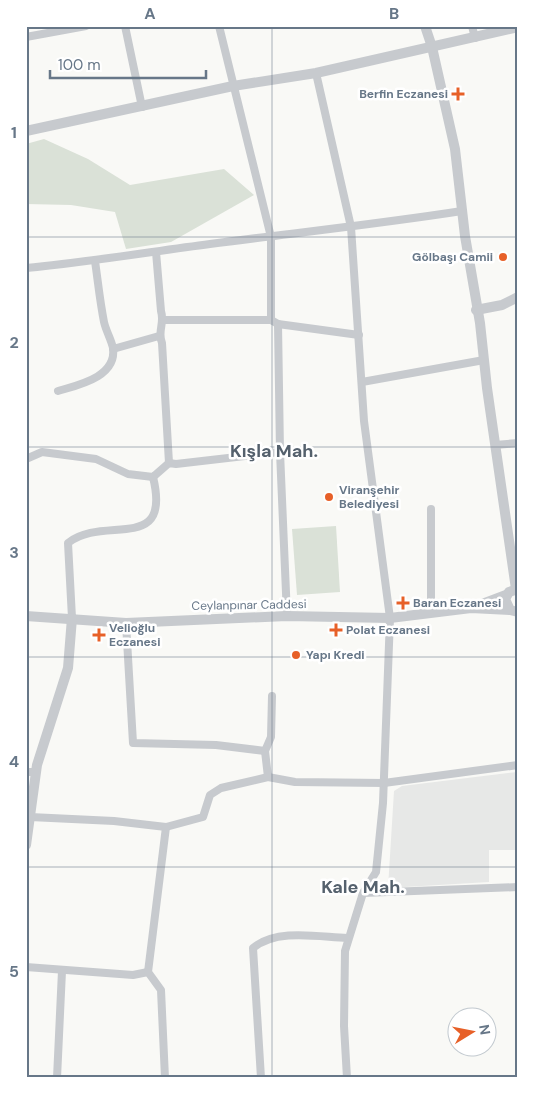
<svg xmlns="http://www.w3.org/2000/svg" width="544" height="1104" font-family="'DM Sans',sans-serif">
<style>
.built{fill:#e7e8e7}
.green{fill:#dae1d7}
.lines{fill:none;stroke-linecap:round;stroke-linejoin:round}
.minor{stroke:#c7cace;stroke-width:8}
.tertiary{stroke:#c7cace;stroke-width:10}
.grid{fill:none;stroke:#677788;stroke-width:1;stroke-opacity:0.55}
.poi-dot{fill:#e76028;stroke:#fff;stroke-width:2}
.labels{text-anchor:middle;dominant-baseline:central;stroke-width:5;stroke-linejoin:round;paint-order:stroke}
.poi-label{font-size:12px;font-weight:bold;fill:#677788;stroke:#fff;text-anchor:start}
.street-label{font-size:12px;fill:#677788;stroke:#fff}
.district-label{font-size:18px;font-weight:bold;fill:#55616d;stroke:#fff}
.neatline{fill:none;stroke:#677788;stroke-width:2}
.grid-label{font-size:16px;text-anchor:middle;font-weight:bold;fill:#677788}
</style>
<rect width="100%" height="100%" fill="#f9f9f6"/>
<path class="built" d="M517,772L518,850H489V882L388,888L394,791L402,786Z"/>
<g class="green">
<path d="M44,139L88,159L130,185L224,169L254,195L171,242L126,249L115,212L71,205L26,204V144Z"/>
<path d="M336,526L340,592L297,595L292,529Z"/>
</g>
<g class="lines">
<g class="minor">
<path d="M125,26L142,107"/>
<path d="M219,26L271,237V320"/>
<path d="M472,26L475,38"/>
<path d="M26,37L86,26"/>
<path d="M316,73L351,227L364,421L390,618L383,803L376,872L363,893L345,951L344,1026L347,1078"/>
<path d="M156,252L161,311C165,324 157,331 162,343L169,463"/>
<path d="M26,268C88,262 149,252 210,244C294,233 378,224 462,211"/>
<path d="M164,320H271L278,324L359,335"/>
<path d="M278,324L280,452L287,616"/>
<path d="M113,349L159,336"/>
<path d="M362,382L484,360"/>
<path d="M58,391C78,385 117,377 113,348C111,339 106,331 104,322C100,302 98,282 95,261"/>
<path d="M495,445L518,443"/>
<path d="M26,459L42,452L96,459L128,474L153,477L169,463L176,464L280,452"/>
<path d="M431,509V612"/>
<path d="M72,618L68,543C104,514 172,555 153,477"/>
<path d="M126,623L133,743L216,745L265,751"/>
<path d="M26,772H36"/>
<path d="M268,777L265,751L271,737L272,696"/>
<path d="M30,817L114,821L166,827L203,817L210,795L221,788L268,777L295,782L384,783L518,765"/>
<path d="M363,893L518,887"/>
<path d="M26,967L133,975L148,972"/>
<path d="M57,1078L62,971"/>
<path d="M165,1078L161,990L148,972L166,827"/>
<path d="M261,1078L253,948C277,928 319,937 347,938"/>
</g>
<g class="tertiary">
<path d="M425,26L432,47L455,149L465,236L480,323L487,388L516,589"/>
<path d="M26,131L233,86L316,73L518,27"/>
<path d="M476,310L502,305L518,297"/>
<path d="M518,589L509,592L505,599L510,610L518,612"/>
<path d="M477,606L506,595"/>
<path d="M26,616L126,623L287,616L390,618L471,608L510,610"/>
<path d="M26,845L37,765L68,668L72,618"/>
</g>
</g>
<path class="grid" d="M272,26V1078M26,237H518M26,447H518M26,657H518M26,867H518"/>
<g class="poi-dot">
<path d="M455.5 86.5h5v5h5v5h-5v5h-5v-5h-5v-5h5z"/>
<circle cx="503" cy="257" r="5"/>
<circle cx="329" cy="497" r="5"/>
<path d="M400.5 595.5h5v5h5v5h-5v5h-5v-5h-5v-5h5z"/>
<path d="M333.5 622.5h5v5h5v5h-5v5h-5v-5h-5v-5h5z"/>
<path d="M96.5 627.5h5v5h5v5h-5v5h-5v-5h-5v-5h5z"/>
<circle cx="296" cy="655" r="5"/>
</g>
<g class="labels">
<g class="poi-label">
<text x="448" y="94" text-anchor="end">Berfin Eczanesi</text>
<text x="493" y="257" text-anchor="end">Gölbaşı Camii</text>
<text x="339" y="490">Viranşehir<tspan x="339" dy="14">Belediyesi</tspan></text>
<text x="413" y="603">Baran Eczanesi</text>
<text x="109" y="628">Velioğlu<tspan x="109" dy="14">Eczanesi</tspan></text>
<text x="346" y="630">Polat Eczanesi</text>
<text x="306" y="655">Yapı Kredi</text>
</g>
<g class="street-label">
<text transform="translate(249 605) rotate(-1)">Ceylanpınar Caddesi</text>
</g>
<g class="district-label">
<text x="274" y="451">Kışla Mah.</text>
<text x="363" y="887">Kale Mah.</text>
</g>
</g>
<rect width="544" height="1104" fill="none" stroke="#ffffff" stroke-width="55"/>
<g transform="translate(472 1032) rotate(80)"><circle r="24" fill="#ffffff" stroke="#c2c9cf"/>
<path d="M0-4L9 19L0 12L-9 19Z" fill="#e76028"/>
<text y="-8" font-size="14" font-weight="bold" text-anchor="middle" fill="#677788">N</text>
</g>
<path d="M50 70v8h156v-8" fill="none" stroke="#677788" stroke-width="2.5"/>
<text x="58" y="70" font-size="15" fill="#677788" stroke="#ffffff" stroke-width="4" paint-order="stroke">100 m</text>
<rect x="28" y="28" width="488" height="1048" class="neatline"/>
<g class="grid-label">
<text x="150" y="19">A</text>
<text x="394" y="19">B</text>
<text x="14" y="138">1</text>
<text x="14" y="348">2</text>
<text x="14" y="558">3</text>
<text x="14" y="767">4</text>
<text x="14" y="977">5</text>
</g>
</svg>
